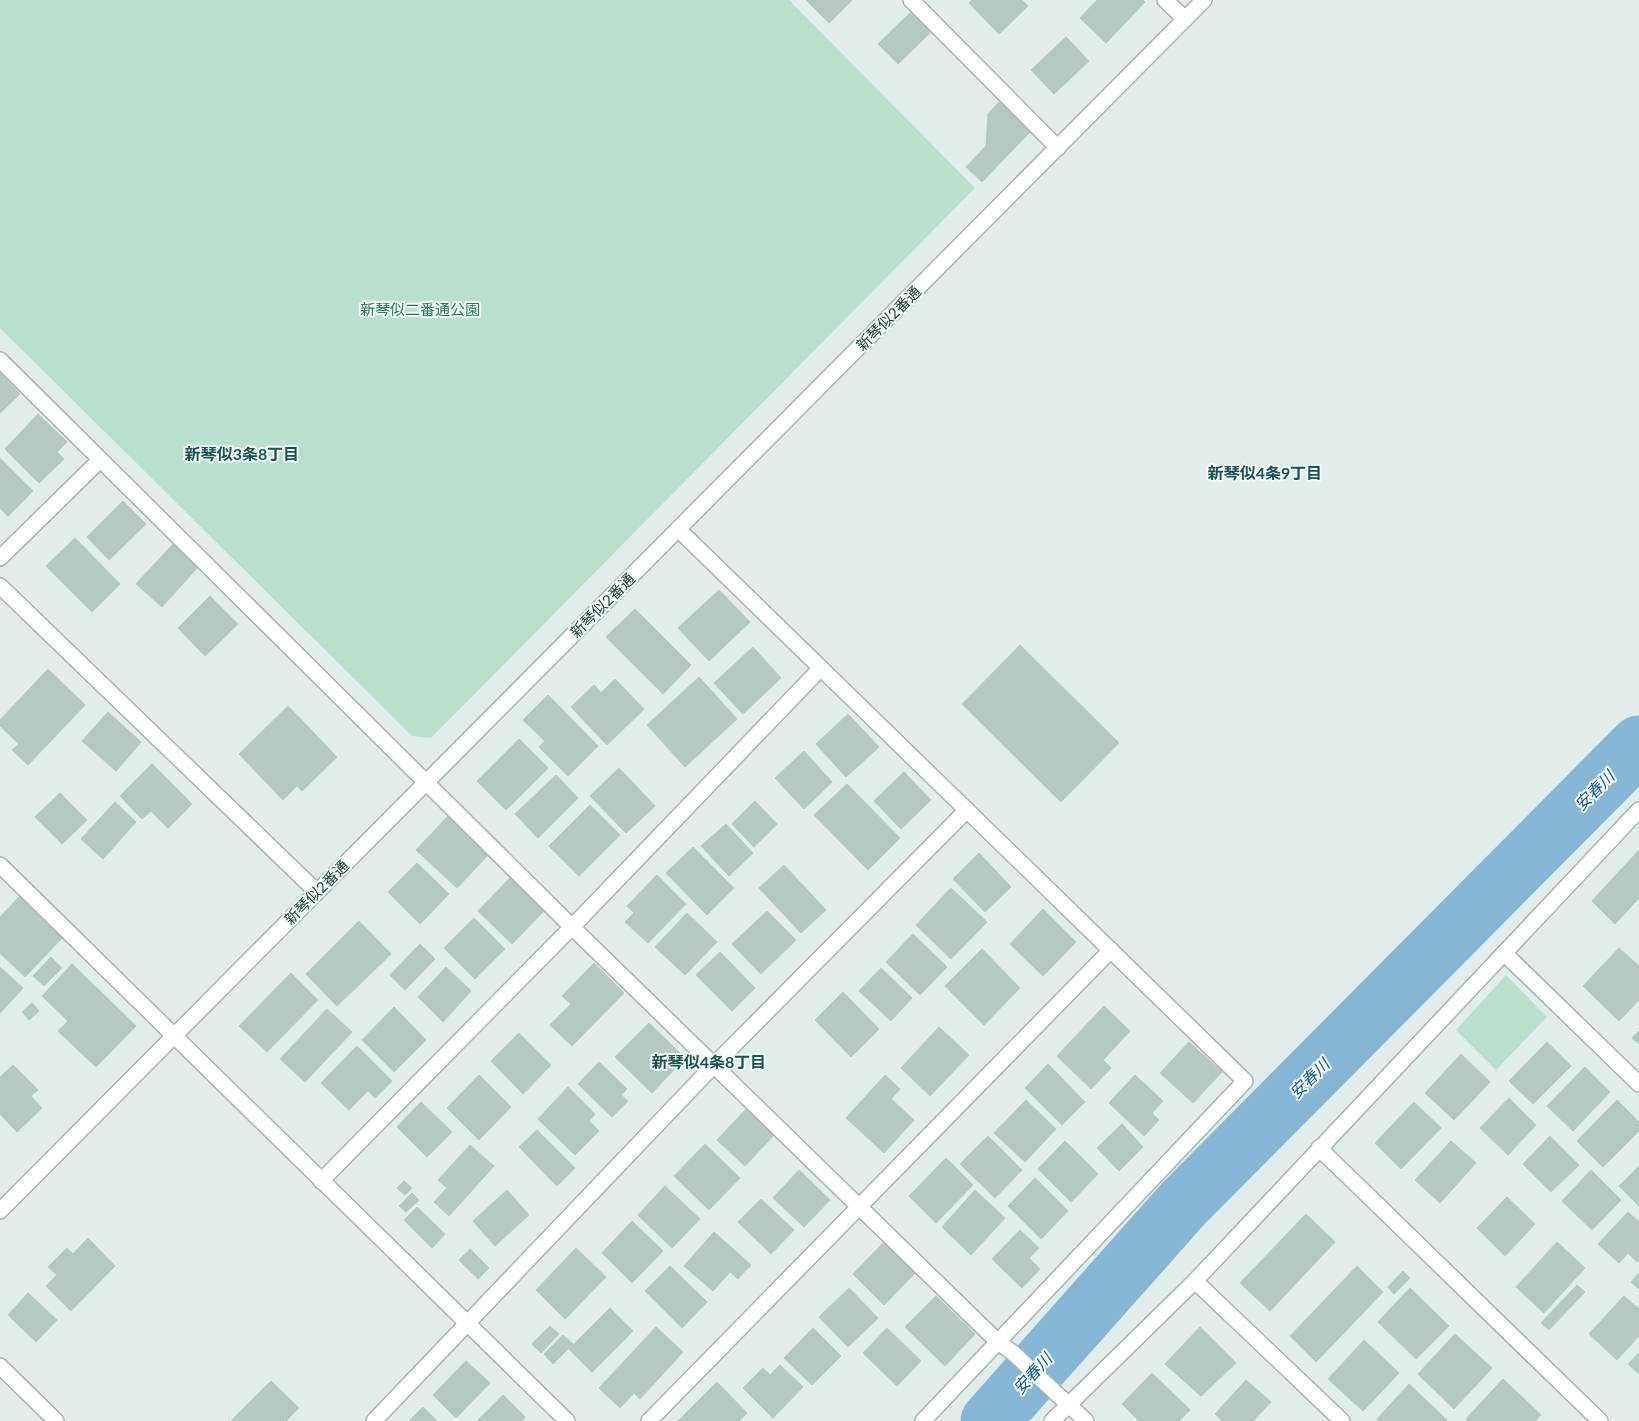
<svg xmlns="http://www.w3.org/2000/svg" width="1639" height="1421" font-family="Lato,'Noto Sans JP',sans-serif">
<style>
.green{fill:#b9e0cd}
.lines{fill:none;stroke-linecap:round;stroke-linejoin:round}
.river{stroke:#85b6d6;stroke-width:59}
.building{fill:#b6c8c5;stroke:#b3c7c4}
.minor-casing{stroke:#a3b5b4;stroke-width:18}
.minor{stroke:#fff;stroke-width:15}
.labels{text-anchor:middle;dominant-baseline:central;stroke-width:4;stroke-linejoin:round;paint-order:stroke}
.park-label{font-size:15px;fill:#277a5b;stroke:#f2f9f7}
.street-label{font-size:15px;fill:#203f3f;stroke:#f2f9f7}
.neighbourhood-label{font-size:16px;font-weight:bold;fill:#1a5353;stroke:#f2f9f7}
.water-label{font-size:16px;font-style:italic;fill:#155480;stroke:#f2f9f7}
</style>
<rect width="100%" height="100%" fill="#e1edeb"/>
<g class="green">
<path d="M0,0H789L975,188L431,738L412,736L0,328Z"/>
<path d="M1506,975L1547,1017L1496,1070L1456,1030Z"/>
</g>
<g class="lines">
<path class="river" d="M990,1421L1183,1204L1639,745"/>
</g>
<g class="building">
<path d="M806,0H852L829,23Z"/>
<path d="M972,0H1022L1028,6L999,34L969,3Z"/>
<path d="M1097,0H1143L1145,2L1106,43L1080,18Z"/>
<path d="M911,12L931,32L898,64L878,44Z"/>
<path d="M1066,37L1089,61L1054,94L1031,70Z"/>
<path d="M1000,101L1031,131L982,182L966,167L986,146L988,114Z"/>
<path d="M0,373L20,394L0,413Z"/>
<path d="M38,414L67,442L57,452L64,459L39,483L5,449Z"/>
<path d="M0,458L33,491L8,516L0,508Z"/>
<path d="M123,501L146,524L109,560L87,537Z"/>
<path d="M75,538L120,584L92,612L46,566Z"/>
<path d="M174,543L199,566L162,607L136,584Z"/>
<path d="M719,590L750,622L709,661L678,628Z"/>
<path d="M210,596L238,624L205,656L178,628Z"/>
<path d="M635,609L691,665L663,694L606,637Z"/>
<path d="M1020,645L1119,743L1061,802L962,704Z"/>
<path d="M753,647L781,678L743,714L714,683Z"/>
<path d="M48,669L85,705L28,765L12,750L19,744L0,726V720Z"/>
<path d="M699,677L737,719L685,767L647,725Z"/>
<path d="M615,679L644,709L607,745L571,707L594,685L601,693Z"/>
<path d="M548,695L598,746L568,776L539,747L545,741L523,720Z"/>
<path d="M288,706L337,757L302,791L297,786L283,800L239,754Z"/>
<path d="M108,712L141,742L116,771L82,741Z"/>
<path d="M848,714L879,747L846,777L816,744Z"/>
<path d="M519,739L548,768L506,810L477,781Z"/>
<path d="M804,751L832,782L804,809L775,778Z"/>
<path d="M152,764L192,804L168,828L151,811L142,819L120,796Z"/>
<path d="M619,768L655,806L626,833L590,796Z"/>
<path d="M904,772L931,800L901,829L874,801Z"/>
<path d="M556,775L578,798L538,838L515,814Z"/>
<path d="M847,784L900,838L868,870L814,815Z"/>
<path d="M60,793L87,820L62,844L35,817Z"/>
<path d="M755,801L777,824L754,847L732,824Z"/>
<path d="M115,802L136,822L103,859L81,839Z"/>
<path d="M590,805L620,835L579,876L549,846Z"/>
<path d="M449,815L490,853L457,888L416,850Z"/>
<path d="M726,824L753,853L729,876L701,846Z"/>
<path d="M693,847L734,888L707,915L666,873Z"/>
<path d="M1639,850V898L1615,924L1592,901Z"/>
<path d="M979,853L1011,887L985,912L953,879Z"/>
<path d="M417,863L449,894L420,924L388,892Z"/>
<path d="M784,865L826,910L801,933L759,888Z"/>
<path d="M657,875L686,904L648,943L625,922L634,913L627,906Z"/>
<path d="M510,878L544,911L512,944L478,911Z"/>
<path d="M951,888L987,922L951,959L916,925Z"/>
<path d="M21,895L64,936L25,977L0,953V917Z"/>
<path d="M1043,909L1076,942L1043,976L1010,944Z"/>
<path d="M767,911L796,940L761,974L732,944Z"/>
<path d="M687,913L717,942L685,975L655,947Z"/>
<path d="M474,918L505,949L475,979L444,948Z"/>
<path d="M359,921L391,954L337,1006L306,974Z"/>
<path d="M913,934L947,967L920,995L886,962Z"/>
<path d="M420,944L435,959L405,990L390,975Z"/>
<path d="M1619,948L1639,966V1000L1619,1021L1583,986Z"/>
<path d="M982,949L1020,988L984,1025L945,986Z"/>
<path d="M720,952L755,988L732,1011L696,975Z"/>
<path d="M51,957L62,968L44,986L33,976Z"/>
<path d="M594,963L624,993L572,1046L550,1025L571,1004L562,996Z"/>
<path d="M72,964L136,1026L96,1067L58,1031L68,1021L42,996Z"/>
<path d="M0,967L23,988L0,1013Z"/>
<path d="M446,967L471,991L443,1022L418,997Z"/>
<path d="M881,968L912,998L891,1021L859,991Z"/>
<path d="M291,973L318,1000L267,1052L239,1026Z"/>
<path d="M843,992L879,1029L851,1057L815,1020Z"/>
<path d="M32,1003L39,1011L29,1020L22,1012Z"/>
<path d="M1104,1006L1130,1031L1103,1060L1111,1068L1091,1089L1057,1056Z"/>
<path d="M394,1007L426,1040L394,1072L362,1040Z"/>
<path d="M327,1009L352,1032L305,1082L280,1059Z"/>
<path d="M649,1023L685,1058L652,1093L615,1057Z"/>
<path d="M939,1027L969,1055L930,1096L901,1068Z"/>
<path d="M1639,1031V1044L1632,1038Z"/>
<path d="M519,1033L551,1065L523,1094L491,1061Z"/>
<path d="M1189,1042L1222,1072L1193,1103L1160,1073Z"/>
<path d="M1547,1042L1571,1066L1533,1104L1509,1081Z"/>
<path d="M357,1046L392,1081L375,1098L368,1091L349,1110L321,1083Z"/>
<path d="M1461,1054L1490,1082L1454,1120L1425,1093Z"/>
<path d="M599,1062L627,1089L621,1095L628,1101L612,1117L578,1084Z"/>
<path d="M1048,1064L1085,1102L1062,1125L1025,1088Z"/>
<path d="M13,1065L38,1090L31,1096L42,1108L17,1132L0,1114V1077Z"/>
<path d="M1585,1067L1610,1092L1573,1131L1547,1106Z"/>
<path d="M479,1075L511,1107L479,1140L447,1108Z"/>
<path d="M885,1075L900,1089L891,1099L914,1120L884,1153L846,1118Z"/>
<path d="M1135,1075L1163,1101L1152,1113L1159,1120L1144,1136L1109,1103Z"/>
<path d="M568,1087L595,1114L589,1121L599,1131L575,1155L538,1119Z"/>
<path d="M1509,1098L1536,1125L1508,1155L1480,1128Z"/>
<path d="M1026,1100L1056,1129L1025,1162L994,1133Z"/>
<path d="M1617,1100L1639,1122V1131L1603,1167L1577,1141Z"/>
<path d="M421,1102L452,1132L427,1157L397,1127Z"/>
<path d="M1414,1102L1441,1128L1401,1169L1375,1143Z"/>
<path d="M747,1108L775,1134L745,1166L717,1140Z"/>
<path d="M1122,1124L1143,1147L1119,1171L1097,1148Z"/>
<path d="M537,1130L575,1168L557,1186L519,1147Z"/>
<path d="M988,1136L1022,1170L995,1198L960,1164Z"/>
<path d="M1550,1136L1579,1165L1551,1192L1523,1164Z"/>
<path d="M1065,1141L1098,1174L1071,1202L1038,1169Z"/>
<path d="M1451,1141L1476,1163L1440,1203L1415,1180Z"/>
<path d="M705,1144L740,1178L709,1210L674,1176Z"/>
<path d="M470,1145L494,1166L449,1216L434,1202L447,1188L438,1180Z"/>
<path d="M946,1158L973,1185L936,1223L909,1196Z"/>
<path d="M1639,1166V1206L1619,1186Z"/>
<path d="M799,1170L830,1200L804,1227L773,1198Z"/>
<path d="M1591,1170L1621,1200L1592,1230L1562,1201Z"/>
<path d="M1035,1178L1068,1211L1041,1239L1008,1206Z"/>
<path d="M404,1181L412,1188L405,1195L397,1188Z"/>
<path d="M665,1186L700,1219L672,1248L638,1215Z"/>
<path d="M507,1190L529,1215L495,1246L473,1221Z"/>
<path d="M975,1190L1005,1218L971,1255L942,1227Z"/>
<path d="M412,1193L419,1200L406,1212L399,1206Z"/>
<path d="M1507,1197L1535,1224L1505,1256L1477,1228Z"/>
<path d="M761,1199L794,1230L771,1254L738,1222Z"/>
<path d="M417,1207L445,1234L432,1248L404,1220Z"/>
<path d="M1628,1212L1639,1222V1259L1637,1262L1628,1253L1619,1263L1598,1244Z"/>
<path d="M1306,1214L1335,1242L1270,1311L1240,1283Z"/>
<path d="M632,1221L663,1251L632,1283L602,1253Z"/>
<path d="M1020,1230L1039,1248L1029,1258L1040,1269L1022,1288L992,1259Z"/>
<path d="M714,1232L751,1265L738,1279L730,1272L713,1291L684,1266Z"/>
<path d="M88,1238L115,1266L71,1311L46,1286L57,1275L48,1267L67,1248L73,1254Z"/>
<path d="M886,1240L917,1271L884,1305L853,1274Z"/>
<path d="M1557,1242L1585,1268L1544,1313L1516,1287Z"/>
<path d="M576,1248L606,1277L565,1319L536,1290Z"/>
<path d="M470,1249L489,1268L478,1279L459,1260Z"/>
<path d="M670,1266L707,1302L682,1328L645,1291Z"/>
<path d="M1357,1266L1383,1292L1316,1362L1290,1336Z"/>
<path d="M1403,1271L1410,1278L1394,1294L1388,1287Z"/>
<path d="M1639,1273V1289L1631,1282Z"/>
<path d="M1577,1285L1585,1292L1549,1330L1541,1323Z"/>
<path d="M849,1288L878,1318L848,1347L819,1317Z"/>
<path d="M1410,1288L1449,1326L1416,1359L1378,1322Z"/>
<path d="M28,1293L57,1320L36,1342L8,1315Z"/>
<path d="M936,1296L975,1334L945,1366L905,1327Z"/>
<path d="M1624,1296L1639,1309V1336L1617,1360L1589,1334Z"/>
<path d="M610,1308L633,1331L592,1372L569,1349Z"/>
<path d="M550,1326L559,1334L541,1353L532,1344Z"/>
<path d="M656,1327L683,1352L640,1399L634,1393L620,1408L599,1388Z"/>
<path d="M1200,1327L1236,1363L1201,1396L1165,1364Z"/>
<path d="M813,1328L841,1356L812,1385L784,1358Z"/>
<path d="M887,1328L921,1361L897,1386L863,1353Z"/>
<path d="M1455,1334L1492,1368L1454,1409L1418,1374Z"/>
<path d="M563,1335L573,1344L553,1364L544,1354Z"/>
<path d="M1364,1340L1399,1373L1363,1411L1328,1379Z"/>
<path d="M1639,1353V1374L1628,1364Z"/>
<path d="M466,1361L490,1383L456,1418L433,1395Z"/>
<path d="M780,1365L803,1387L773,1418L743,1388L763,1368L770,1375Z"/>
<path d="M1152,1373L1190,1410L1179,1421H1139L1122,1404Z"/>
<path d="M1503,1379L1541,1415L1535,1421H1468L1466,1419Z"/>
<path d="M1246,1380L1271,1402L1253,1421H1222L1215,1414Z"/>
<path d="M271,1381L299,1408L286,1421H231Z"/>
<path d="M717,1382L747,1413L739,1421H678Z"/>
<path d="M1409,1384L1447,1420L1445,1421H1379L1377,1419Z"/>
<path d="M503,1395L525,1417L522,1421H477Z"/>
<path d="M423,1407L437,1421H409Z"/>
</g>
<g class="lines">
<g class="minor-casing">
<g id="minor">
<path d="M911,0L1058,148"/>
<path d="M1165,0L1185,19"/>
<path d="M0,360L572,927L998,1342L1012,1352L1086,1421"/>
<path d="M678,529L1245,1081L923,1421"/>
<path d="M0,558L100,460"/>
<path d="M0,586L317,892"/>
<path d="M0,865L567,1421"/>
<path d="M1504,953L1639,1084"/>
<path d="M1319,1148L1600,1421"/>
<path d="M321,1181L572,927L821,668"/>
<path d="M0,1211L1204,0"/>
<path d="M1195,1281L1342,1421"/>
<path d="M0,1366L56,1421"/>
<path d="M374,1421L714,1065L967,810"/>
<path d="M649,1421L1111,950"/>
<path d="M1052,1421L1195,1281L1639,810"/>
</g>
</g>
<use href="#minor" class="minor"/>
</g>
<g class="labels">
<g class="park-label">
<text x="420" y="309">新琴似二番通公園</text>
</g>
<g class="street-label">
<text transform="translate(888 318) rotate(-45)">新琴似2番通</text>
<text transform="translate(602 605) rotate(-45)">新琴似2番通</text>
<text transform="translate(316 892) rotate(-45)">新琴似2番通</text>
</g>
<g class="neighbourhood-label">
<text x="242" y="453">新琴似3条8丁目</text>
<text x="1265" y="472">新琴似4条9丁目</text>
<text x="709" y="1061">新琴似4条8丁目</text>
</g>
<g class="water-label">
<text transform="translate(1594 790) rotate(-45)">安春川</text>
<text transform="translate(1309 1078) rotate(-45)">安春川</text>
<text transform="translate(1032 1373) rotate(-48)">安春川</text>
</g>
</g>
</svg>
